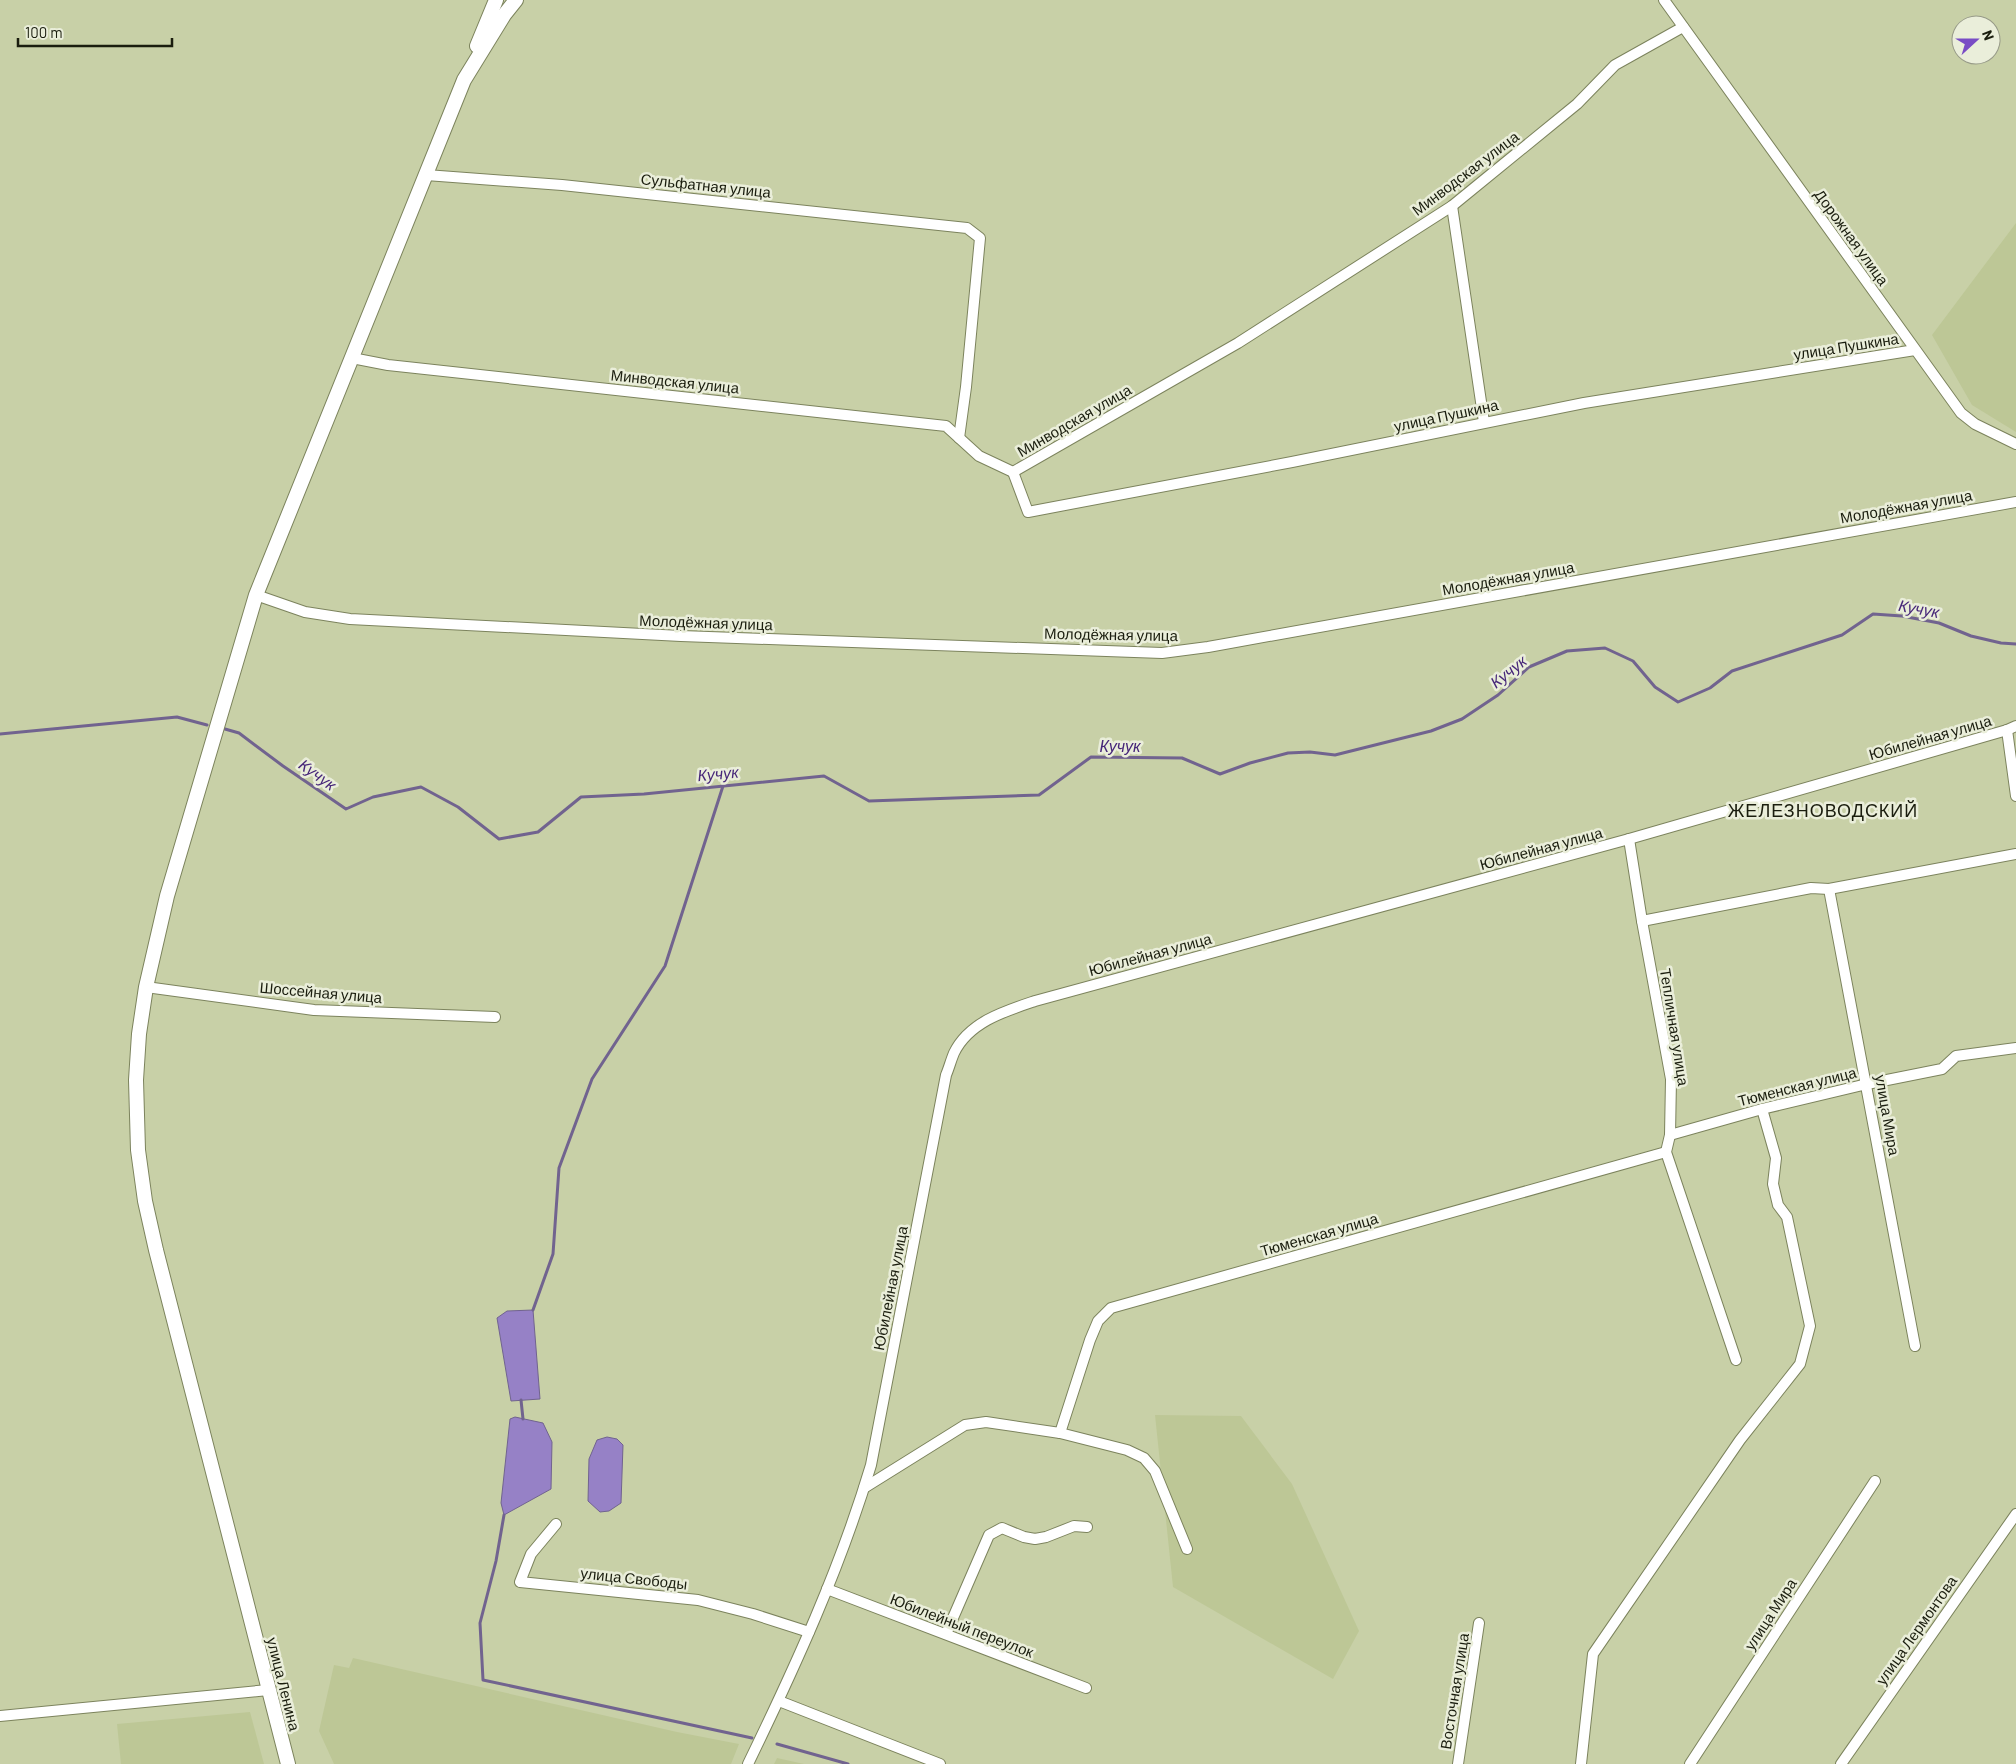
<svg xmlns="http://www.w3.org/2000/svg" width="2016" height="1764" font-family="Barlow,sans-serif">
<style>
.built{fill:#bdc796}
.water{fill:#9681c6;stroke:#71638f}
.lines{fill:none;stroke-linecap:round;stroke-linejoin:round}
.stream{stroke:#71638f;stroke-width:3}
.minor-casing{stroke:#7c835d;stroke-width:12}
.major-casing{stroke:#7c835d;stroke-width:16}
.minor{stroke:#fff;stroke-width:10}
.major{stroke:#fff;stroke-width:14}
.labels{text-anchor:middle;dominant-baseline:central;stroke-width:5;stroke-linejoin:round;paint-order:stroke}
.street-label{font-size:15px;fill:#1a1d0e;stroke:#eaeeda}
.water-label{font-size:16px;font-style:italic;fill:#472779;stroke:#eaeeda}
.quarter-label{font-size:18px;letter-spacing:1px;fill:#1a1d0e;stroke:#eaeeda}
</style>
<rect width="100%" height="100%" fill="#c8d0a7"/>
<g class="built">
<path d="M2016,223V432L1972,405L1932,335Z"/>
<path d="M1155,1415L1241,1416L1292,1484L1359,1631L1333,1679L1173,1587Z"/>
<path d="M353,1658L677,1732L739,1744L731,1764H334L319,1731L334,1665L349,1668Z"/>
<path d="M250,1712L264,1764H121L117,1724Z"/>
<path d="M777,1758L804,1764H774Z"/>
</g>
<g class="water">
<path d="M533,1310L540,1399L511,1401L497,1318L507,1311Z"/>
<path d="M515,1417L543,1423L552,1442L551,1489L504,1515L501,1503L510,1419Z"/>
<path d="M607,1437L617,1439L623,1445L621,1503L609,1511L600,1512L588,1501L589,1459L597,1440Z"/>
</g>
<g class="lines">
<g class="stream">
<path d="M225,729L239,733L283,766L346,809L373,797L421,787L458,807L499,839L538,832L581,797L644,794L824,776L869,801L1039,795L1091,757L1182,758L1220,774L1250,763L1288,753L1310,752L1335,755L1431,731L1462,719L1498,695L1529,667L1567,651L1605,648L1633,661L1655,687L1678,702L1710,688L1732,671L1842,635L1873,614L1902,616L1939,623L1971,636L2001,643L2016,644"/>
<path d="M0,734L177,717L207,725"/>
<path d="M533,1310L553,1254L559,1168L592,1079L665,966L723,786"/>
<path d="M521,1400L523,1419"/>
<path d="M504,1515L496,1561L480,1623L483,1680L752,1738"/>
<path d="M777,1744L848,1764"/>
</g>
<g class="minor-casing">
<g id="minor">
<path d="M1664,0L1961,413L1975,424L2016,444"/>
<path d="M426,175L562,185L967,228L980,238L966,387L959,438"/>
<path d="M1452,206L1484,422"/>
<path d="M352,358L388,365L946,426L979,456L1013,472"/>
<path d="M1013,472L1028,512L1292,462L1584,403L1915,350"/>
<path d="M1013,472L1238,343L1452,206L1577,104L1615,65L1683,27"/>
<path d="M256,595L305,612L350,619L681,636L1162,653L1208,647L2016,502"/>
<path d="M2007,730L2016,796"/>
<path d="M1629,839L1642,921L1671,1079L1670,1135L1666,1152L1736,1360"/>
<path d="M1829,889L1915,1346"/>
<path d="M1642,921L1811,888L1829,889L2016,854"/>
<path d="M146,987L314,1010L495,1017"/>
<path d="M1670,1135L1762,1109L1867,1084L1942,1069L1956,1056L2016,1048"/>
<path d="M1060,1433L1090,1340L1098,1321L1111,1308L1666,1152"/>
<path d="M864,1488L965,1425L986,1422L1060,1433L1127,1450L1144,1458L1155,1471L1187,1549"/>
<path d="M556,1524L531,1554L520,1582L698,1600L753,1614L809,1632"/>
<path d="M827,1589L1086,1688"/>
<path d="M946,1634L989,1535L1002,1528L1024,1537L1035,1539L1046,1537L1074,1526L1087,1527"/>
<path d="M779,1701L940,1764"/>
<path d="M0,1716L268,1690"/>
<path d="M748,1764C795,1667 840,1569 871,1465L946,1075C949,1068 951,1060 954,1053C969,1022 1005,1011 1035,1001L1629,839L2007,730L2016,726"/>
<path d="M1458,1764L1479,1623"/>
<path d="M1581,1764L1593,1654L1740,1440L1800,1364L1810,1326L1787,1217L1778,1205L1773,1184L1776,1158L1762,1109"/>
<path d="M1690,1764L1875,1481"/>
<path d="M1841,1764L2016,1514"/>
</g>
</g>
<g class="major-casing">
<g id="major">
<path d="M477,46L496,0"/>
<path d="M288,1764L156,1250L145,1201L138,1150L136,1080L139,1034L146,987L167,896L256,595L464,80L504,15L516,0"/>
</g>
</g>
<use href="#minor" class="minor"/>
<use href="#major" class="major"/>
</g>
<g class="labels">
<g class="street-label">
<text transform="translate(1465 173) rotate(-37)">Минводская улица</text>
<text transform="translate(706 185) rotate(6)">Сульфатная улица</text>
<text transform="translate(1852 237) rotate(54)">Дорожная улица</text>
<text transform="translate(1846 346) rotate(-9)">улица Пушкина</text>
<text transform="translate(675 381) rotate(6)">Минводская улица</text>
<text transform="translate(1446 415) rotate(-12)">улица Пушкина</text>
<text transform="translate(1074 420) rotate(-30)">Минводская улица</text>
<text transform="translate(1906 506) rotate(-10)">Молодёжная улица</text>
<text transform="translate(1508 578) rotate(-10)">Молодёжная улица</text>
<text transform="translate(706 622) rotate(2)">Молодёжная улица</text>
<text transform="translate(1111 634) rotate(1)">Молодёжная улица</text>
<text transform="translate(1930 737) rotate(-16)">Юбилейная улица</text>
<text transform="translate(1541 848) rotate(-15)">Юбилейная улица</text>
<text transform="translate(1150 954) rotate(-15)">Юбилейная улица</text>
<text transform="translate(321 992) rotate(5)">Шоссейная улица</text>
<text transform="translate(1675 1027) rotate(81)">Тепличная улица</text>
<text transform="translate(1797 1086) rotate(-14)">Тюменская улица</text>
<text transform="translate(1888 1115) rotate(80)">улица Мира</text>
<text transform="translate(1319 1234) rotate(-16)">Тюменская улица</text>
<text transform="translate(890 1288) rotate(-79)">Юбилейная улица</text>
<text transform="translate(634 1578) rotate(6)">улица Свободы</text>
<text transform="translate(1770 1614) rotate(-57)">улица Мира</text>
<text transform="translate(962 1625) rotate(21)">Юбилейный переулок</text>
<text transform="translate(1916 1630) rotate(-55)">улица Лермонтова</text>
<text transform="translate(284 1684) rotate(76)">улица Ленина</text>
<text transform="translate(1454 1691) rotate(-81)">Восточная улица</text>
</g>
<g class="water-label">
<text transform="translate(1919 608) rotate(10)">Кучук</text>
<text transform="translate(1508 671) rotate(-39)">Кучук</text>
<text x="1120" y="745">Кучук</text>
<text transform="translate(718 773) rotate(-5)">Кучук</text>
<text transform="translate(318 774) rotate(36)">Кучук</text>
</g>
<g class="quarter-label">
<text x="1823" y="810">ЖЕЛЕЗНОВОДСКИЙ</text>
</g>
</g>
<g transform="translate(1976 40) rotate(69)"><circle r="24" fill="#eaeeda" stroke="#979a88"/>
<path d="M0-4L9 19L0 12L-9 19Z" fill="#794cc5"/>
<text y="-8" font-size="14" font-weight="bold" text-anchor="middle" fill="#1a1d0e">N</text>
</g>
<path d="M18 38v8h154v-8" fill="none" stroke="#1a1d0e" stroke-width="2.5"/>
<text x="25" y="38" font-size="15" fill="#1a1d0e" stroke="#eaeeda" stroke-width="4" paint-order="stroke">100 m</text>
</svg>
